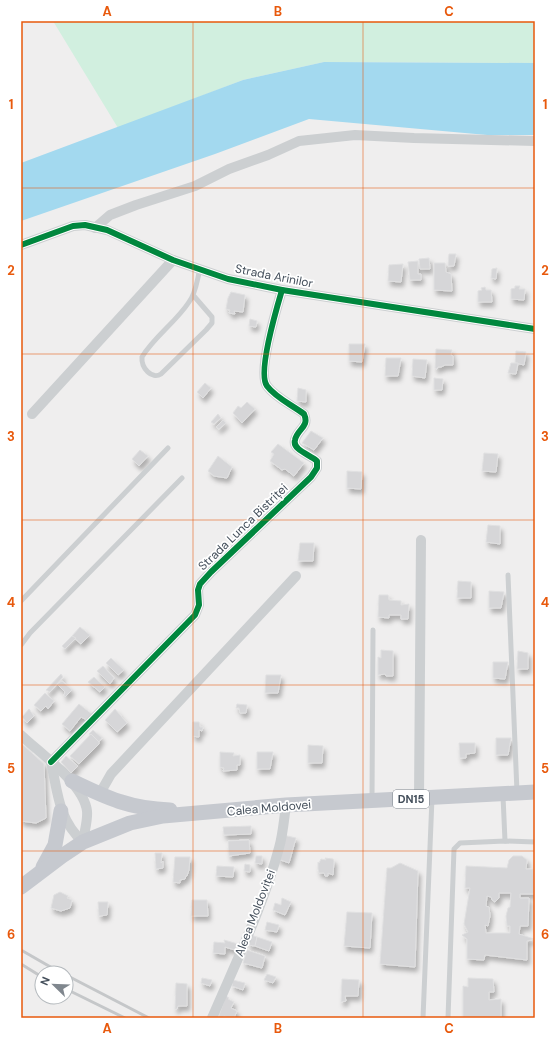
<svg xmlns="http://www.w3.org/2000/svg" width="556" height="1039" font-family="'DM Sans',sans-serif">
<style>
.green{fill:#d1efdf}
.water{fill:#a3d9ef}
.building{fill:#d6d6d8;stroke:#e0e0e1;fill-rule:evenodd;filter:url(#shadow)}
.lines{fill:none;stroke-linecap:round;stroke-linejoin:round}
.service{stroke:#cccfd1;stroke-width:5}
.minor{stroke:#cccfd1;stroke-width:10}
.primary{stroke:#c6c9cf;stroke-width:15}
.rail{stroke:#c5c7c9;stroke-width:3}
.cycleway-casing{stroke:#fff;stroke-width:8}
.cycleway{stroke:#00873e;stroke-width:6}
.grid{fill:none;stroke:#e8590c;stroke-width:1;stroke-opacity:0.55}
.labels{text-anchor:middle;dominant-baseline:central;stroke-width:3.5;stroke-linejoin:round;paint-order:stroke}
.shield{fill:#fff;stroke:#7c848c;stroke-width:1}
.shield-label{font-size:11px;font-weight:bold;fill:#444f5b}
.street-label{font-size:12px;fill:#444f5b;stroke:#fff}
.neatline{fill:none;stroke:#e8590c;stroke-width:1.5}
.grid-label{font-size:13px;text-anchor:middle;font-weight:bold;fill:#e8590c}
</style>
<defs>
<filter id="shadow"><feDropShadow dx="2.5" dy="4.5" stdDeviation="2" flood-color="#0004"/></filter>
</defs>
<rect width="100%" height="100%" fill="#efeeee"/>
<path class="green" d="M53,21H535V63L324,62L243,80L118,128Z"/>
<path class="water" d="M324,62L535,63V135H487L309,119L215,154L21,221V163L243,80Z"/>
<g class="building">
<path d="M449,254H456L454,266H448Z"/>
<path d="M429,258L430,269H420L419,259Z"/>
<path d="M418,261V274H421V280H410L408,262Z"/>
<path d="M434,263H445L446,272L451,274L452,291L434,290Z"/>
<path d="M403,264L401,282L388,281L389,265Z"/>
<path d="M497,268L496,279L491,278L492,269Z"/>
<path d="M515,286H520L519,289H525L524,300L511,299V289L515,288Z"/>
<path d="M485,287L486,290H491L492,302H478V291L482,290L481,288Z"/>
<path d="M231,292L245,295L243,312L234,311L235,314L229,313L230,310L226,309L228,298Z"/>
<path d="M250,319L257,321L256,327L249,326Z"/>
<path d="M349,344H365L362,362L349,361Z"/>
<path d="M436,349L452,350L451,355L453,356V365H445L441,367H438L437,369L435,368Z"/>
<path d="M516,351L526,352L524,365L515,363Z"/>
<path d="M386,358H401L398,376H385Z"/>
<path d="M413,359L427,360L425,378L412,376Z"/>
<path d="M511,363H518L516,374L508,373Z"/>
<path d="M434,378L443,379L442,390H434Z"/>
<path d="M205,383L211,388L203,398L197,392Z"/>
<path d="M298,388L306,390V402L297,401Z"/>
<path d="M247,402L255,409L242,423L233,413L238,406L241,408Z"/>
<path d="M218,414L221,418L214,424L211,422Z"/>
<path d="M223,420L226,423L219,429L216,427Z"/>
<path d="M311,431L323,438L314,450L302,443Z"/>
<path d="M278,444L304,463L294,476L285,469L282,470L270,461L274,454L271,452Z"/>
<path d="M140,450L148,456L139,466L132,459Z"/>
<path d="M484,453L498,454L496,472L482,471Z"/>
<path d="M218,456L232,467L227,478L214,476L208,471Z"/>
<path d="M347,471L362,472L361,489L347,488Z"/>
<path d="M488,525L500,526V544L486,542Z"/>
<path d="M300,543H314L313,561H298Z"/>
<path d="M458,581L471,582V598H457Z"/>
<path d="M489,591L504,592L501,608H489Z"/>
<path d="M379,595H388L389,600L401,601V605L409,604L408,619H401V615H389V618L378,617Z"/>
<path d="M80,627L90,635L81,644L72,636Z"/>
<path d="M72,636L76,638L65,649L62,646Z"/>
<path d="M381,650L393,651V676H386L385,674L378,675V657L381,658Z"/>
<path d="M518,651L528,653V669H517Z"/>
<path d="M111,658L124,670L118,675L106,663Z"/>
<path d="M493,662H508L505,679L493,678Z"/>
<path d="M103,666L114,678L110,684L97,671Z"/>
<path d="M61,674L63,677L50,692L46,690Z"/>
<path d="M266,675H281L278,693H265Z"/>
<path d="M94,677L105,687L100,692L88,682Z"/>
<path d="M62,681L72,690L65,697L64,695L65,692L57,684Z"/>
<path d="M45,693L54,701L48,709L46,706L41,711L34,705Z"/>
<path d="M79,704L93,715L87,720L81,717L70,731L62,724Z"/>
<path d="M237,704L247,705L246,713H240L239,708H236Z"/>
<path d="M29,709L34,716L27,723L22,717Z"/>
<path d="M115,709L127,723L117,732L105,720Z"/>
<path d="M193,722H199L200,727H203L202,731L199,730V737L193,736Z"/>
<path d="M93,730L102,738L99,742L89,734Z"/>
<path d="M91,734L99,742V744L79,764L70,756Z"/>
<path d="M496,738H511L508,755H496Z"/>
<path d="M21,743L44,764L46,818L36,823L21,821Z"/>
<path d="M459,743H475V753L466,754V758H460Z"/>
<path d="M308,745L323,746L322,763H308Z"/>
<path d="M220,752L234,753L233,756L240,755V765H237V770L223,771L224,768L220,767Z"/>
<path d="M257,752H273L270,769H257Z"/>
<path d="M66,756L78,766L71,773L61,762Z"/>
<path d="M251,826V834L224,835L223,827Z"/>
<path d="M283,835L296,838L289,863L278,859Z"/>
<path d="M249,840L250,853L229,856L228,841Z"/>
<path d="M155,853H162L161,863L163,861V868L156,869Z"/>
<path d="M256,856H262V864L255,863Z"/>
<path d="M513,856H522L527,860L526,869H533L534,894H520V898H529L528,926H520L519,934L534,939L527,941V960L485,955L484,960L467,959V939L462,935L468,932L464,924L470,888H465L466,866L507,868L509,860ZM499,893H511L510,907L508,908L506,916L507,926H510V933H486L485,925L488,926L490,916L489,907L486,906L487,896L491,897L492,900L495,902L499,898Z"/>
<path d="M175,857H190L189,870L187,876H186L185,879L180,880V883L173,882Z"/>
<path d="M325,858L333,859L334,861L333,875L328,873V876H325L324,873H319L318,869V862L319,863L321,859L326,860Z"/>
<path d="M400,863L418,871L415,967L380,964L387,868H391Z"/>
<path d="M245,864L250,865V872L244,871Z"/>
<path d="M217,866L234,867L233,877L216,876Z"/>
<path d="M60,892L68,896L67,898L72,900L70,908L61,911L51,908L54,895Z"/>
<path d="M282,898L291,902L285,915L273,910L275,903L281,905Z"/>
<path d="M192,900H207L208,916H191Z"/>
<path d="M98,902H108L107,915L99,916Z"/>
<path d="M347,912L372,913L370,948L344,946Z"/>
<path d="M267,922L279,925L277,932L265,930Z"/>
<path d="M251,935L257,937L255,946L248,945Z"/>
<path d="M257,937L272,942L269,951L255,946Z"/>
<path d="M224,940L238,944L235,950L225,947V954L213,953L214,942L225,943Z"/>
<path d="M247,950L265,956L262,968L243,963Z"/>
<path d="M267,974L276,977L273,983L264,980Z"/>
<path d="M202,978L212,980L210,986L201,983Z"/>
<path d="M468,978L493,979L494,992H489V1000L501,999V1017L463,1018V986L468,987Z"/>
<path d="M342,979L359,980L358,996H345L346,1001L341,1002Z"/>
<path d="M233,980L245,983L243,990L232,986Z"/>
<path d="M176,983L187,984V1006H178L177,1009H175Z"/>
<path d="M226,996L229,998L228,999L234,1002L231,1008L237,1011L234,1018H229L224,1016L223,1018H218Z"/>
</g>
<g class="lines">
<g class="service">
<path d="M193,295L212,317V323L206,330L161,374C152,380 141,368 142,357C154,337 176,322 189,302C196,293 197,280 200,269"/>
<path d="M508,575L517,792"/>
<path d="M21,601L168,448"/>
<path d="M21,645L30,633L182,478"/>
<path d="M503,796L505,841"/>
<path d="M372,800L373,630"/>
<path d="M423,1018L432,798"/>
<path d="M448,1018L454,849L460,843L505,841L535,842"/>
</g>
<g class="minor">
<path d="M95,228L110,215L136,205L195,186L229,169L268,155L299,141L355,135L414,138L535,141"/>
<path d="M21,245L73,226L85,225L107,230L173,260L228,279L282,290L535,329"/>
<path d="M32,414L173,260"/>
<path d="M21,735C41,754 84,784 87,811C88,821 84,832 83,842"/>
<path d="M51,762L195,615L199,605L198,590L200,584L211,572L311,477L317,468V461C311,455 292,450 295,440C297,429 310,427 304,414C292,405 276,398 267,386C257,373 277,307 282,290"/>
<path d="M51,762C58,793 58,819 83,842"/>
<path d="M101,795L103,788L111,774L296,576"/>
<path d="M419,798L421,540"/>
<path d="M212,1018C236,962 263,907 279,848C283,834 284,819 286,805"/>
</g>
<g class="primary">
<path d="M72,781C107,798 131,809 170,810"/>
<path d="M43,867L55,845L61,811"/>
<path d="M21,887L62,856L83,842L130,823L163,816L286,805L535,792"/>
</g>
<g class="rail">
<path d="M21,950L61,973"/>
<path d="M21,964L42,977"/>
<path d="M66,975L149,1018"/>
<path d="M66,989L125,1018"/>
</g>
<g class="cycleway-casing">
<g id="cycleway">
<path d="M21,245L73,226L85,225L107,230L173,260L228,279L282,290L535,329"/>
<path d="M51,762L195,615L199,605L198,590L200,584L211,572L311,477L317,468V461C311,455 292,450 295,440C297,429 310,427 304,414C292,405 276,398 267,386C257,373 277,307 282,290"/>
</g>
</g>
<use href="#cycleway" class="cycleway"/>
</g>
<path class="grid" d="M193,21V1018M363,21V1018M21,188H535M21,354H535M21,520H535M21,685H535M21,851H535"/>
<g class="labels">
<rect class="shield" x="393" y="790" width="36" height="18" rx="3"/>
<g class="shield-label">
<text x="411" y="799">DN15</text>
</g>
<g class="street-label">
<text transform="translate(274 276) rotate(11)">Strada Arinilor</text>
<text transform="translate(243 527) rotate(-44)">Strada Lunca Bistriței</text>
<text transform="translate(269 808) rotate(-5)">Calea Moldovei</text>
<text transform="translate(255 913) rotate(-69)">Aleea Moldoviței</text>
</g>
</g>
<rect width="556" height="1039" fill="none" stroke="#ffffff" stroke-width="44"/>
<g transform="translate(54 985) rotate(293)"><circle r="19" fill="#ffffff" stroke="#b4b9bd"/>
<path d="M0-3L7 15L0 10L-7 15Z" fill="#80878e"/>
<text y="-6" font-size="11" font-weight="bold" text-anchor="middle" fill="#444f5b">N</text>
</g>
<rect x="22" y="22" width="512" height="995" class="neatline"/>
<g class="grid-label">
<text x="107" y="16">A</text>
<text x="278" y="16">B</text>
<text x="449" y="16">C</text>
<text x="11" y="109">1</text>
<text x="545" y="109">1</text>
<text x="11" y="275">2</text>
<text x="545" y="275">2</text>
<text x="11" y="441">3</text>
<text x="545" y="441">3</text>
<text x="11" y="607">4</text>
<text x="545" y="607">4</text>
<text x="11" y="773">5</text>
<text x="545" y="773">5</text>
<text x="11" y="939">6</text>
<text x="545" y="939">6</text>
<text x="107" y="1033">A</text>
<text x="278" y="1033">B</text>
<text x="449" y="1033">C</text>
</g>
</svg>
